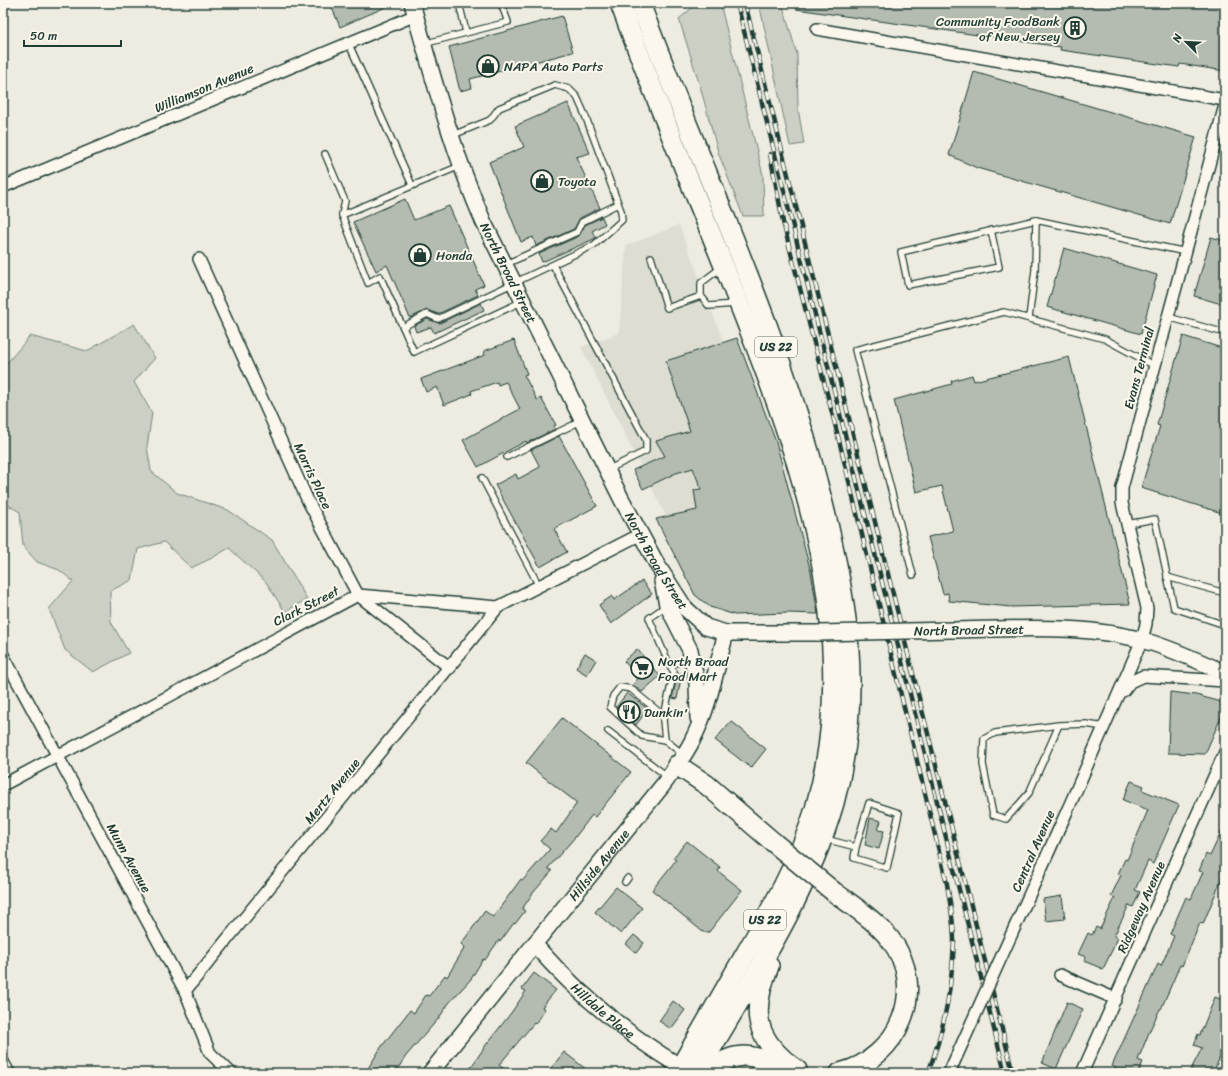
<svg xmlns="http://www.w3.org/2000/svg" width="1228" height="1076" font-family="Sriracha,sans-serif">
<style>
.built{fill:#ddddd2}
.green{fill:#cbcfc4;stroke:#75867c}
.building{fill:#b4bbb0;stroke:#1f3d34}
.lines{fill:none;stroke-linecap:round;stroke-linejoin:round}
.lane-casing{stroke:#1f3d34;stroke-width:8}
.street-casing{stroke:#1f3d34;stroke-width:14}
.secondary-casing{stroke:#1f3d34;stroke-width:18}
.highway-casing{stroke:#1f3d34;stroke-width:22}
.lane{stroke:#fbf7ec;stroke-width:5.5}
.street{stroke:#fbf7ec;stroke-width:11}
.secondary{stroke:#fbf7ec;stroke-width:15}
.highway{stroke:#fbf7ec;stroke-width:19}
.rail-casing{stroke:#1f3d34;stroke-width:4.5}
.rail{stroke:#fbf7ec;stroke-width:3;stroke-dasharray:9;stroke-linecap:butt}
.street-bridge-casing{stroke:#1f3d34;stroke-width:14;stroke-linecap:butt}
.secondary-bridge-casing{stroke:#1f3d34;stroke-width:18;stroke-linecap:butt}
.highway-bridge-casing{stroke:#1f3d34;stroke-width:22;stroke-linecap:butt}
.street-bridge{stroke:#fbf7ec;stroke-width:11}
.secondary-bridge{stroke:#fbf7ec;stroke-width:15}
.highway-bridge{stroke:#fbf7ec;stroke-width:19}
.labels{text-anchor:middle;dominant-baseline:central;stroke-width:4;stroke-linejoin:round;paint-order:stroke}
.shield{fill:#fbf7ec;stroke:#61756b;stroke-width:1}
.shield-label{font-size:12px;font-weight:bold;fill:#1f3d34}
.poi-label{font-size:13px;fill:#1f3d34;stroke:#fbf7ec;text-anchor:start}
.street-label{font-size:13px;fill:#1f3d34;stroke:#fbf7ec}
</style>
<rect width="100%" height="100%" fill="#eeece1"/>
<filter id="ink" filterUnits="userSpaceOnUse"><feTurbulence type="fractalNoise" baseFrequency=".025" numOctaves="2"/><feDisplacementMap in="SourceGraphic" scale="8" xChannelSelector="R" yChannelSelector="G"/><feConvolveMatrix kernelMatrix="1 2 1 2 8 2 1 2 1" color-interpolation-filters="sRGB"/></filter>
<g filter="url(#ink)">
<path class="built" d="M679,225L755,424L801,603L675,534L581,347L619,333L626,246Z"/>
<g class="green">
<path d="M691,3H720L763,175L764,216H743L718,152L700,86L679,19L692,8Z"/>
<path d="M759,3H782L797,54L798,108L804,144L790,146Z"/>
<path d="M134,324L155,358L134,382L152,413L147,447L151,471L177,493L228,510L272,540L307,599L285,612L266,582L229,548L212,558L191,568L164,542L138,549L132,580L110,591L111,622L129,653L93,672L65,650L49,609L73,581L59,570L37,562L23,546L20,512L3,502V352L7,363L30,336L87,351Z"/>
</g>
<g class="building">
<path d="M330,3H395L340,27Z"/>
<path d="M796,3H1225V71L1180,64L1179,67L1060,50L1061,47L796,9Z"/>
<path d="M562,16L573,52L470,79L472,88L460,91L449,47Z"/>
<path d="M974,72L1196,137L1170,224L977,168L949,155Z"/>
<path d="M568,103L590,153L576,157L600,208L580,218L574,229L536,246L533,237L521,242L489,162L524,147L515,126Z"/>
<path d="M405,199L414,220L449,206L484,285L475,289L478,295L438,314L427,310L410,318L387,265L376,271L353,222Z"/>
<path d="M602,217L605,224L592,231L596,238L594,239L542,262L539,254L579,236L585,225Z"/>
<path d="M1211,237L1225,241V305L1194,296Z"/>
<path d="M1064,248L1157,275L1141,334L1047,307Z"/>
<path d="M481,303L484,310L434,333L431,327L416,332L414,326L427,319L440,323Z"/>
<path d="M1183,336L1225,349V514L1141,488L1160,426L1157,425Z"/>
<path d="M737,338L776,442L811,572L818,614L787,613L735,615L710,607L695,595L656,519L697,510L694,490L701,489L693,468L676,473L643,489L633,470L665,456L656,441L690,431L666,361Z"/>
<path d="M514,340L527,374L524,375L537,400L541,398L556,425L554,426L555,429L527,443L526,441L478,467L463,440L520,409L506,382L498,385L497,382L471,391L472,394L444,405L437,387L426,392L421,379L485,355L484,351Z"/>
<path d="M1069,357L1130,604L1011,607L949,601L948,593L943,594L928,537L953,531L942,486L916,492L894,400L952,384L951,381L972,375L974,381Z"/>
<path d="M559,436L597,506L554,529L567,552L540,567L495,485L516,474L518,479L540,467L531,450Z"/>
<path d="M642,581L652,594L611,624L599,605L612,596L614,600Z"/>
<path d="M637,649L660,676L642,692L633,685L638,678L624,661Z"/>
<path d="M585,653L596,660L587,675L576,668Z"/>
<path d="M678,673H682L677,699L672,698Z"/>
<path d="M1170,692L1196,695L1225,703V708L1205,754L1168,753Z"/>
<path d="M627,693L648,709L636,725L616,707Z"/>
<path d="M562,718L631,772L595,817L592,815L576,836L548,868L552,871L533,893L522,909L525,911L515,924L514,923L500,942L499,940L485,960L483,959L471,979L449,1003L439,1018L406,1056L395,1073H365L382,1046L410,1010L414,1013L426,995L429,996L445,975L447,977L465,947L461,944L485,911L493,917L521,879L523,880L550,849L540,841L551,829L556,833L577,803L526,763Z"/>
<path d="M731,721L766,749L751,768L715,740Z"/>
<path d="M1131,781L1144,786L1142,790L1179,805L1153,864L1148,861L1135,890L1140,892L1133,907L1129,905L1114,936L1118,938L1103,969L1084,961L1086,957L1078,954L1088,933L1092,935L1096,927L1100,929L1115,898L1111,896L1121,875L1118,874L1125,859L1127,860L1148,810L1123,800Z"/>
<path d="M870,818L881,821L878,830L884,831L879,849L865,845Z"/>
<path d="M1225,824V871L1203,924L1200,923L1182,966L1180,965L1161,1009H1160L1150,1030L1138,1060L1143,1062L1138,1073H1113L1116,1068L1112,1066L1158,964L1161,966L1174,936L1170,934L1179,913L1186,897L1191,899L1203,872L1199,871L1206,854L1210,856Z"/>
<path d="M687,841L720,867L718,871L742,890L709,932H703L652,890L676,860L673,858Z"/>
<path d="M616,887L642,908L621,934L595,912Z"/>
<path d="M1062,896L1065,919L1046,921L1043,899Z"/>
<path d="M634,935L644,943L636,953L626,944Z"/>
<path d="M534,973L556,990L542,1007L545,1009L535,1024L534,1023L499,1065L510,1073H467L486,1045L511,1013L526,991L522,989Z"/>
<path d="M1215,997L1225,1001V1045L1213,1073H1189L1202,1048L1194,1045L1198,1034L1200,1035Z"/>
<path d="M673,1001L685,1010L671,1029L659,1021Z"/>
<path d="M1067,1002L1083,1009L1056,1069L1042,1063Z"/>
<path d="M564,1052L591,1073H547Z"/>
</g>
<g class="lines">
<g class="lane-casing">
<g id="lane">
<path d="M459,3L466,32"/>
<path d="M348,42L412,185"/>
<path d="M423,44L508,22L501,3"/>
<path d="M325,154L345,201L342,215L368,283L380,276L414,352L523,301"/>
<path d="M342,215L460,166"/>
<path d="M991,230L999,267L908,285L901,252L1036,220"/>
<path d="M651,257L667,308L701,296"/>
<path d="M506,264L577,232L582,222L618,204"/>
<path d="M553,265L646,440V451L607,470"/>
<path d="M722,267L701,283V296L709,306L735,304"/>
<path d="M1168,317L1225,333"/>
<path d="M1029,318L1035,270L1036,220L1186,252"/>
<path d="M403,327L427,314L438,319L594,245L622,220L621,211L585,115L577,97L569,89L555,85L499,108L490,120L453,135"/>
<path d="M507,457L581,421"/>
<path d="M482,478L539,586"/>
<path d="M1127,524L1155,519L1174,608L1225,625"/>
<path d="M913,575L855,350L1004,312L1105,339L1155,366"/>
<path d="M1167,577L1225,593"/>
<path d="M666,606L649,618L669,664L692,660"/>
<path d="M669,664L674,672L663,720L665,740L684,755"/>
<path d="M664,716L631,689L620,687L613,696L610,707L642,736L665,740"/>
<path d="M1059,725L1029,793L1006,819L993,815L983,764L984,739L995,733L1059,725L1086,724L1104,727"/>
<path d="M608,731L668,777"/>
<path d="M825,839L856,847L869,803L899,813L887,868L854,858L856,847"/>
<path d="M625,882L628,878"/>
</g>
</g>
<g class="street-casing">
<g id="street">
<path d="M817,29L1225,100"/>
<path d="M3,187L416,15"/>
<path d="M199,259L308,501L358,595L450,668"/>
<path d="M3,655L185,991L210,1053L231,1073"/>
<path d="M1123,691L1130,682L1143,676L1225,681"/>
<path d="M3,785L358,595L498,607L641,534"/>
<path d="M1068,809L1142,640L1146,624L1147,608L1122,503V488L1225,105"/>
<path d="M1060,975L1116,999"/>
<path d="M185,991L498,607"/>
<path d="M3,1062L9,1073"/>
<path d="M1082,1073L1225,752"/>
</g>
</g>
<g class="secondary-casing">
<g id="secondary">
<path id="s1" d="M412,3C433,78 453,152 484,223L622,500L658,566L685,608L706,627L726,633H819"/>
<path d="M662,581L667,605L690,650L697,683L698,718"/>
<path d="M952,630C1018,629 1088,623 1152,643C1177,651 1201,662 1225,673"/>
<path id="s2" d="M534,944C576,992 626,1034 681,1067"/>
<path id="s3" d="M430,1073L663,785C673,771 684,757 692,741C709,708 716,669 726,633"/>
</g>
</g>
<g class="highway-casing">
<g id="highway">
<path d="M620,3C654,97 693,188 730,281C796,446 867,630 815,809C799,862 771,910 743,958C721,997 699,1035 677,1073"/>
<path d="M640,3C700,166 777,323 820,492C848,599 864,693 834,803C806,900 747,986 697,1073"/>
<path d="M677,765L707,785L773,842"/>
<path d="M834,892C853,906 875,920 890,939C929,988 899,1059 840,1073"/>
<path d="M769,966C750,1012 754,1040 797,1070"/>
<path d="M707,1073C738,1045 756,1058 791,1068"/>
</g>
</g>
<use href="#lane" class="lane"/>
<use href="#street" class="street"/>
<use href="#secondary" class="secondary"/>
<use href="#highway" class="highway"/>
<g class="rail-casing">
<g id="rail">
<path d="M737,3L1005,1073"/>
<path d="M745,3L1013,1073"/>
<path d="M770,154L783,222L839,440L947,884C950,903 954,922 954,942C952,986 944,1031 928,1073"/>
</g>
</g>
<use href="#rail" class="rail"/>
<g class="street-bridge-casing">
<path id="street-bridge" d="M949,1073L1068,809"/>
</g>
<g class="secondary-bridge-casing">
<path id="secondary-bridge" d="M819,633L952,630"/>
</g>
<g class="highway-bridge-casing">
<path id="highway-bridge" d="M773,842L834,892"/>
</g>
<use href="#street-bridge" class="street-bridge"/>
<use href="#secondary-bridge" class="secondary-bridge"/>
<use href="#highway-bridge" class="highway-bridge"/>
</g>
</g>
<defs>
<g id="building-ring" transform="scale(1.15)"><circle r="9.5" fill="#fbf7ec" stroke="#1f3d34" stroke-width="1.5"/><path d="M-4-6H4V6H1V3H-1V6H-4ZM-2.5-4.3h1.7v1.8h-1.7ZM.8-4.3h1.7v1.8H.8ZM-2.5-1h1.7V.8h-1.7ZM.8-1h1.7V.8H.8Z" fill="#1f3d34"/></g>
<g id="shop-ring" transform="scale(1.15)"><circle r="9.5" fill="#fbf7ec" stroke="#1f3d34" stroke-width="1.5"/><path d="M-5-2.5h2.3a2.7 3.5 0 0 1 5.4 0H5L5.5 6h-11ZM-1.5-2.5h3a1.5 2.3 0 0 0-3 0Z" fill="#1f3d34"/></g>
<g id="supermarket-ring" transform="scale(1.15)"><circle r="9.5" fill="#fbf7ec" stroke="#1f3d34" stroke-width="1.5"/><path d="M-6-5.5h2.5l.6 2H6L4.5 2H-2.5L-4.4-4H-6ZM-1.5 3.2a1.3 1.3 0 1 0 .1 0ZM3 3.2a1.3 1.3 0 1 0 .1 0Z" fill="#1f3d34"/></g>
<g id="restaurant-ring" transform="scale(1.15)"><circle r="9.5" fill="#fbf7ec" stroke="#1f3d34" stroke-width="1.5"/><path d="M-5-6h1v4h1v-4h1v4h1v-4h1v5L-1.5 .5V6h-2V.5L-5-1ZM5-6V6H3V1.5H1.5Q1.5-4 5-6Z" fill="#1f3d34"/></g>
</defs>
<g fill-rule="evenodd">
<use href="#building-ring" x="1075" y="28"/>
<use href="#shop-ring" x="488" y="66"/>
<use href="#shop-ring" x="542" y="181"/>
<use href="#shop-ring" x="420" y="255"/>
<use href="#supermarket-ring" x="642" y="668"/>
<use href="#restaurant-ring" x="629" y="712"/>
</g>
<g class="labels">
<g class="shield">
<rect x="755" y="337" width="42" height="20" rx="3"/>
<rect x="744" y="910" width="42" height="20" rx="3"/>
</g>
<g class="shield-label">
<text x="776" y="347">US 22</text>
<text x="765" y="920">US 22</text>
</g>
<g class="poi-label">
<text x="1060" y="21" text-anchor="end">Community FoodBank<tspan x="1060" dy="15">of New Jersey</tspan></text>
<text x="504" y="66">NAPA Auto Parts</text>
<text x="558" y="181">Toyota</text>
<text x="436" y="255">Honda</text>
<text x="658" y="661">North Broad<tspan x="658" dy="15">Food Mart</tspan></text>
<text x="644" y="712">Dunkin'</text>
</g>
<g class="street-label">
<text transform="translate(204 88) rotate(-23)">Williamson Avenue</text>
<text stroke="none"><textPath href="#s1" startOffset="287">North Broad Street</textPath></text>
<text transform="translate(1139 368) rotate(-75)">Evans Terminal</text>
<text transform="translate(313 476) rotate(65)">Morris Place</text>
<text stroke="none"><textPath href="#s1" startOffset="611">North Broad Street</textPath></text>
<text transform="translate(306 606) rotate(-27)">Clark Street</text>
<text transform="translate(969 630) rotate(-1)">North Broad Street</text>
<text transform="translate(332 791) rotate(-51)">Mertz Avenue</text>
<text transform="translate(1033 851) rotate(-66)">Central Avenue</text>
<text transform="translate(129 858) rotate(61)">Munn Avenue</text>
<text stroke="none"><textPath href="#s3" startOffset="268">Hillside Avenue</textPath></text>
<text transform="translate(1141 907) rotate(-66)">Ridgeway Avenue</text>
<text stroke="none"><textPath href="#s2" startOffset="96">Hilldale Place</textPath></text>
</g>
</g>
<rect width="1228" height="1076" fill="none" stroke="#fbf7ec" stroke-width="16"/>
<rect x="8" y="8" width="1212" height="1060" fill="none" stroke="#1f3d34" stroke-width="1.5" filter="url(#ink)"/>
<g transform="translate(1186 42) rotate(294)" stroke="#fbf7ec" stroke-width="3" paint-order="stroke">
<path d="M0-3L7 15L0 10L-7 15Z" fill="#1f3d34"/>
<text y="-6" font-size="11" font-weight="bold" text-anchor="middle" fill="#1f3d34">N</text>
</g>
<path d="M24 40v6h97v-6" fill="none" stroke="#1f3d34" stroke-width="2"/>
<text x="30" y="40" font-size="12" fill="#1f3d34" stroke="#fbf7ec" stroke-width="3" paint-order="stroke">50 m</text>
</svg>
